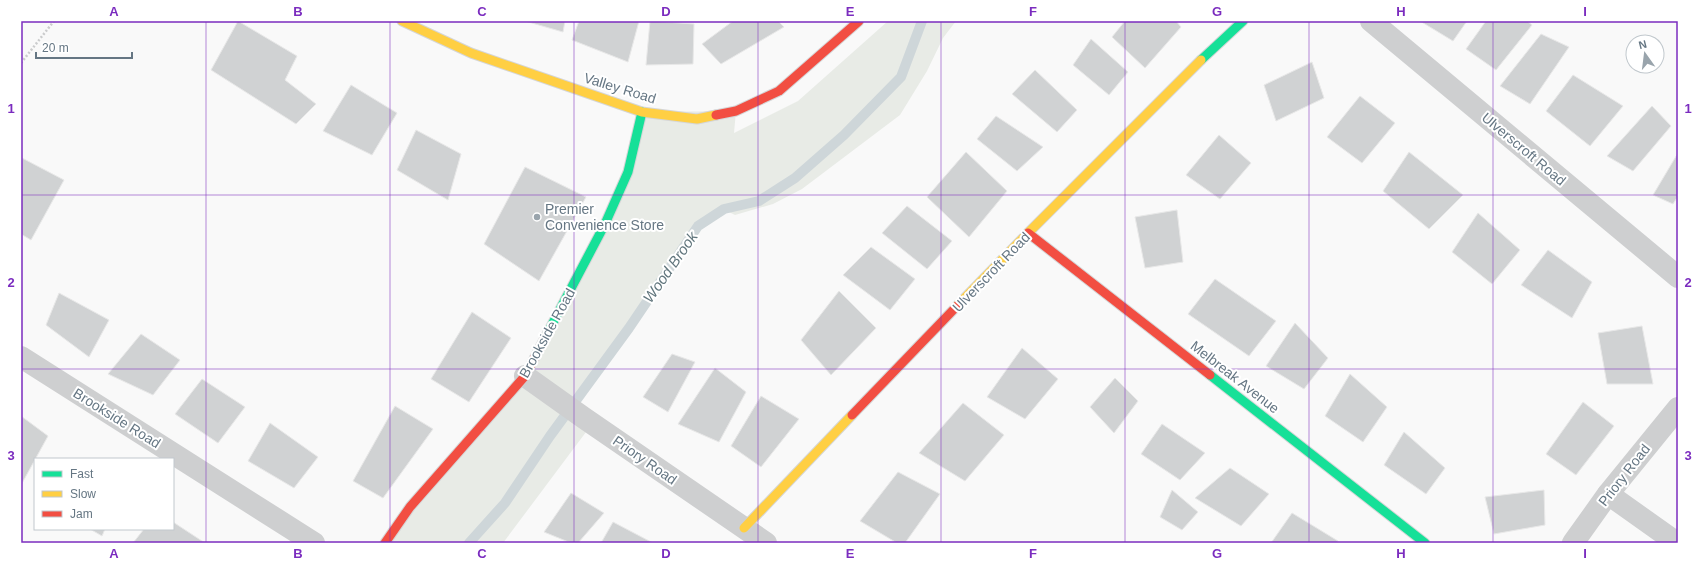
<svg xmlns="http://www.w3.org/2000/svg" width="1699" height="564" font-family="Arial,sans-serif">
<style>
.green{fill:#e8ebe6}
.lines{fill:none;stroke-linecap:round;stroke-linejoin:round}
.stream{stroke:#ced6d9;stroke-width:10}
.building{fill:#d0d2d3;stroke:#e8e8e8}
.fast-casing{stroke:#d5d6d7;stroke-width:11}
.slow-casing{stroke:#d5d6d7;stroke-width:11}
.jam-casing{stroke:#d5d6d7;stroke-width:11}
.path{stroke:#cbcccd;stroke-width:2.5;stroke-dasharray:2 2;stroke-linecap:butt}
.street{stroke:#cecfd0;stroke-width:22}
.fast{stroke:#16e098;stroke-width:9}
.slow{stroke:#ffcf43;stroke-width:9}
.jam{stroke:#f24e42;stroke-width:9}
.grid{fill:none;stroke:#7b2cbf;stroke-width:1;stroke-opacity:0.55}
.poi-dot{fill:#99a4ac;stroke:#fff;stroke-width:1.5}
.labels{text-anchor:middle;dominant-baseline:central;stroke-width:4;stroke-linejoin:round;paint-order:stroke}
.street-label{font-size:14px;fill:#657683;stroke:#fff}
.poi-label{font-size:14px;fill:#657683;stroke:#fff;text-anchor:start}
.water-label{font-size:15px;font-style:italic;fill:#60757c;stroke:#fff}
.neatline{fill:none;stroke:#7b2cbf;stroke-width:1.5}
.grid-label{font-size:13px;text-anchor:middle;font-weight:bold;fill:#7b2cbf}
</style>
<rect width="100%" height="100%" fill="#f9f9f9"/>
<path class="green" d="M888,21H956L943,38L927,71L900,115L802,189L773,204L735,215L723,209L698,226L629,328L570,408L592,424L503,543H385L525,376L605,224L642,112L736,111L734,133L798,101Z"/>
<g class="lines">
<path class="stream" d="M469,543L505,503L550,436L629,328L698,226L724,209L759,201L795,178L844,135L901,77L922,21"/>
</g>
<g class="building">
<path d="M238,21L297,56L285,80L316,104L296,124L211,70Z"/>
<path d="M525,21H565L563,32Z"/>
<path d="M579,21H639L628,62L572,40Z"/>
<path d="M650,21L694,24L693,64L646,65Z"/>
<path d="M733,21H778L784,27L721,64L702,44Z"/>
<path d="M1125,21H1176L1181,27L1145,68L1112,37Z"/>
<path d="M1420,21H1467L1453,41Z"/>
<path d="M1486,21H1527L1532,25L1496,70L1466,49Z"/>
<path d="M1541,34L1569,47L1530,104L1500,86Z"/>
<path d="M1091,39L1128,72L1109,95L1073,65Z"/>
<path d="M1312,62L1324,98L1276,121L1264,85Z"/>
<path d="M1035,70L1077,110L1057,132L1012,94Z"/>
<path d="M1573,75L1623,106L1590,146L1546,111Z"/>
<path d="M351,85L397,113L372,155L323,131Z"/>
<path d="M1360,96L1395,123L1362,163L1327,137Z"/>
<path d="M1652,106L1671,126L1633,171L1607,156Z"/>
<path d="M996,116L1043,147L1017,171L977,139Z"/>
<path d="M416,130L461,154L448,200L397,170Z"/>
<path d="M1219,135L1251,163L1220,199L1186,175Z"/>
<path d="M966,152L1007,191L969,237L927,197Z"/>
<path d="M1409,152L1463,195L1429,229L1383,191Z"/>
<path d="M1678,153V196L1673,204L1653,195Z"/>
<path d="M22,158L64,180L31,240L21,234Z"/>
<path d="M525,167L586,197L539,281L484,244Z"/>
<path d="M907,206L952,241L927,269L882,233Z"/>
<path d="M1177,210L1183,262L1145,268L1135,217Z"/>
<path d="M1478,213L1520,250L1492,284L1452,252Z"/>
<path d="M871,247L915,279L890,310L843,275Z"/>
<path d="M1548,250L1592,282L1572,318L1521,285Z"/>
<path d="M1215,279L1276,321L1249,356L1188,314Z"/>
<path d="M839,291L876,328L831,375L801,340Z"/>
<path d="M59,293L109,320L89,357L46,325Z"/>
<path d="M472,312L511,338L469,402L431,379Z"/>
<path d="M1295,323L1328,358L1304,389L1266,366Z"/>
<path d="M1642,326L1653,384H1607L1598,333Z"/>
<path d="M141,334L180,360L153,395L108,374Z"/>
<path d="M1022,348L1058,379L1025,419L987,397Z"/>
<path d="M672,354L695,362L668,412L643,397Z"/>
<path d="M715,368L746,392L719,442L678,424Z"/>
<path d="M1350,374L1387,407L1363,442L1325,416Z"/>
<path d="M1115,378L1138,401L1114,433L1090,407Z"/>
<path d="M202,379L245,407L218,443L175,414Z"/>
<path d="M761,396L799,419L761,467L731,446Z"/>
<path d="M1583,402L1614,426L1576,475L1546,454Z"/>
<path d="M963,403L1004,435L965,481L919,453Z"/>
<path d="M395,406L433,429L383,498L353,481Z"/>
<path d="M21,416L48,436L21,485Z"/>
<path d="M270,423L318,457L294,488L248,461Z"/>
<path d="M1162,424L1205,453L1180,480L1141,454Z"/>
<path d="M1404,432L1445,468L1426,494L1384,465Z"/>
<path d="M1230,468L1269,494L1241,526L1195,498Z"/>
<path d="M898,472L940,494L905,543H897L860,521Z"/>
<path d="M1172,490L1198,512L1182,530L1160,517Z"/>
<path d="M1544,490L1545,525L1494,534L1485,497Z"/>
<path d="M571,493L604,513L578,543H571L544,532Z"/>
<path d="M1292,513L1338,541L1337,543H1271Z"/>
<path d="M173,522L205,543H133L144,529H173Z"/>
<path d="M613,522L653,543H601Z"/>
<path d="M90,529H105L102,536Z"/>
</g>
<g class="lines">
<g class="fast-casing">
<g id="fast">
<path d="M1201,60L1243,21"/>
<path d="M546,336L605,224L628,172L642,112"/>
<path d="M1210,375L1425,543"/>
</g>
</g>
<g class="slow-casing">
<g id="slow">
<path d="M402,21L471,53L642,112L697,119L716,115"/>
<path d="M958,305L1028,233L1201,60"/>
<path d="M744,528L852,415"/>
</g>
</g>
<g class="jam-casing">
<g id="jam">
<path d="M716,115L736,111L779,91L859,21"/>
<path d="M1028,233L1210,375"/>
<path d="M852,415L958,305"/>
<path d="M385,543L410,507L525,376L546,336"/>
</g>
</g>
<path class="path" d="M21,63L54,21"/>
<g class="street">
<path d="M1371,21L1678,277"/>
<path d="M21,357L314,543"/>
<path d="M525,376L584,418L766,543"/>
<path d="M1608,494L1677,543"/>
<path d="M1573,543L1608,494L1678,408"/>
</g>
<use href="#fast" class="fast"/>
<use href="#slow" class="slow"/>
<use href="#jam" class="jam"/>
</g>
<path class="grid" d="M206,21V543M390,21V543M574,21V543M758,21V543M941,21V543M1125,21V543M1309,21V543M1493,21V543M21,195H1678M21,369H1678"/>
<circle class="poi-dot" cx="537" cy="217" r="4"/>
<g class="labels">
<g class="street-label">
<text transform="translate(620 88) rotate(17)">Valley Road</text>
<text transform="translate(1524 149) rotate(40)">Ulverscroft Road</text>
<text transform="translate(991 272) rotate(-46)">Ulverscroft Road</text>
<text transform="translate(547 333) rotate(-61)">Brookside Road</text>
<text transform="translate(1235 377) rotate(38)">Melbreak Avenue</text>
<text transform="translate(117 418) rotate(32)">Brookside Road</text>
<text transform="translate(645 460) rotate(35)">Priory Road</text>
<text transform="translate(1624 475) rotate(-52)">Priory Road</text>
</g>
<g class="poi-label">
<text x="545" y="209">Premier<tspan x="545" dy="16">Convenience Store</tspan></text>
</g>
<g class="water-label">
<text transform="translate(670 267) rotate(-55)">Wood Brook</text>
</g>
</g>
<rect width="1699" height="564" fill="none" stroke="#ffffff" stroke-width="44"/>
<rect x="34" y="458" width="140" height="72" fill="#ffffff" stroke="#c1c8cd"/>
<rect x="42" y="471" width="20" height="6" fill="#16e098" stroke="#c1c8cd"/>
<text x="70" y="478" font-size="12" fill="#657683">Fast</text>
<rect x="42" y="491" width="20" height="6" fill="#ffcf43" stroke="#c1c8cd"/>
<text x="70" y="498" font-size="12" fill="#657683">Slow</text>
<rect x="42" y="511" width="20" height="6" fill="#f24e42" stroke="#c1c8cd"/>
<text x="70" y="518" font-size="12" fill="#657683">Jam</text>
<g transform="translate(1645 54) rotate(346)"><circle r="19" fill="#ffffff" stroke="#c1c8cd"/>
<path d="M0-3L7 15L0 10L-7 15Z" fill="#99a4ac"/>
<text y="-6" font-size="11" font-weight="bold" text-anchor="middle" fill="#657683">N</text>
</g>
<path d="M36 52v6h96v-6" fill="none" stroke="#657683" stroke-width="2"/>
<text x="42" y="52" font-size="12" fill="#657683" stroke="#ffffff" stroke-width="3" paint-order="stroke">20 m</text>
<rect x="22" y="22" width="1655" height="520" class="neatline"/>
<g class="grid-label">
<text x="114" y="16">A</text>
<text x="298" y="16">B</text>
<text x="482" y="16">C</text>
<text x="666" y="16">D</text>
<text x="850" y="16">E</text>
<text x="1033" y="16">F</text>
<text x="1217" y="16">G</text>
<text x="1401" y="16">H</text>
<text x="1585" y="16">I</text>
<text x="11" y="113">1</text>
<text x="1688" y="113">1</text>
<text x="11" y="287">2</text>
<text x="1688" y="287">2</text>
<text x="11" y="460">3</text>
<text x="1688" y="460">3</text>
<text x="114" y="558">A</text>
<text x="298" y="558">B</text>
<text x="482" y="558">C</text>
<text x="666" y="558">D</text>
<text x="850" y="558">E</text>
<text x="1033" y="558">F</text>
<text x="1217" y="558">G</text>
<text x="1401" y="558">H</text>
<text x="1585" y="558">I</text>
</g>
</svg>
